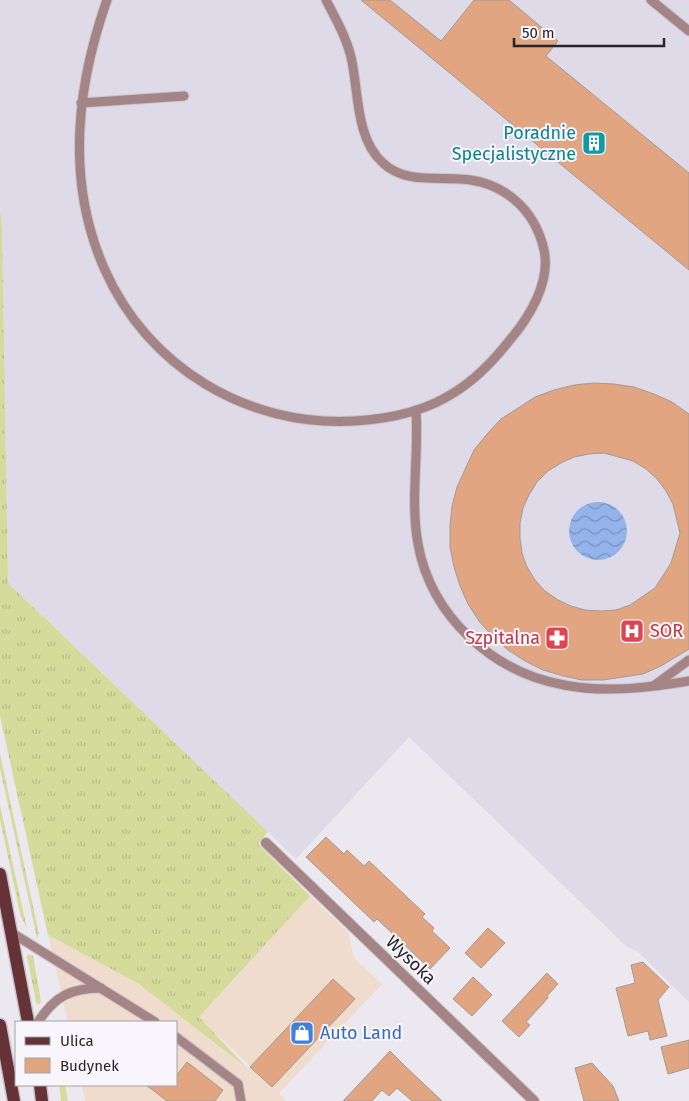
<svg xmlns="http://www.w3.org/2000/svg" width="689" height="1101" font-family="'Fira Sans',sans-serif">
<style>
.commercial{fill:#efdccc;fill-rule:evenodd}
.built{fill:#dfdae8}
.grass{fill:url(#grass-tufts)}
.water{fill:url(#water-waves)}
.building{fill:#e1a581;stroke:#a29b97;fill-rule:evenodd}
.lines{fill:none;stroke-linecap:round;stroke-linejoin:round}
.service-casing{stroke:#c8c5cb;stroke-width:11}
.minor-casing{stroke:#c8c5cb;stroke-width:12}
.primary-casing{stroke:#c8c5cb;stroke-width:15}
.service{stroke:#a48485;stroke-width:9}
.minor{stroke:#a48485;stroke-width:10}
.primary{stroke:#653235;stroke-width:12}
.labels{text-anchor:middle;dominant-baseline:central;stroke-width:4;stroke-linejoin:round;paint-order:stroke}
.culture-label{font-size:18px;fill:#0d838f;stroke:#f8f5fd;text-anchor:end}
.health-label{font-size:18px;fill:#be3a42;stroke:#f8f5fd;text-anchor:start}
.street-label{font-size:18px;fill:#262628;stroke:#f8f5fd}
.shop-label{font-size:18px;fill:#366cbe;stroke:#f8f5fd;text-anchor:start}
</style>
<defs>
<pattern id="grass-tufts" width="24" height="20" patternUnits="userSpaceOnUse" patternTransform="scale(1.25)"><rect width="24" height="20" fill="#d5db9b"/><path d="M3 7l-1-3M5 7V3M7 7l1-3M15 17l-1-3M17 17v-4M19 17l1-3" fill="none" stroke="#b7bc86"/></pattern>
<pattern id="water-waves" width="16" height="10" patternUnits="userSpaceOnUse" patternTransform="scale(1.25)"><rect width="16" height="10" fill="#94b3ea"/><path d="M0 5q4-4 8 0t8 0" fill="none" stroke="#7991be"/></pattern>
</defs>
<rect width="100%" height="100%" fill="#ebe8ef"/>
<path class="commercial" d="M310,896L348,932L354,958L382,984L279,1093L286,1101H85L82,1085H176V1022H68L48,935L199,1017ZM210,1028L250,1066L249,1067H246Z"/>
<path class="built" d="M0,0H689V1002L637,951L627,947L409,737L296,859L8,583L2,227L0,207Z"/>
<g class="grass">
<path d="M0,207L2,227L8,583L268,832L258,844L310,896L199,1017L246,1067L139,984L48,935L0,716Z"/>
<path d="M0,754L39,934L37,938L0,768Z"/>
<path d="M0,805L27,929L20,914L0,819Z"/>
<path d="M28,954L33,956L41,1002L38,1005L36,1002L27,956Z"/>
<path d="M59,1085H65L68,1101H61Z"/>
</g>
<circle class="water" cx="598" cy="531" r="29"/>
<g class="building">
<path d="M361,0H390L441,41L474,0H509L558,41L546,56L689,173V270Z"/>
<path d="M594,383L614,384L634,387L654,394L672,402L689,414V649L661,666L643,674L603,680H582L563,676L543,670L525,661L508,650L493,637L479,621L468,604L460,586L454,567L450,547V526L452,506L457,487L474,450L487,434L501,419L535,397L554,390L574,385ZM604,453L633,461L646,469L657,479L666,491L673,504L680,533L671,563L655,588L630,605L616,610L601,611L585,610L571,606L558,600L545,591L535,580L527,567L522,553L520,538V523L523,508L529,495L537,482L548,471L561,463L574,457L589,454Z"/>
<path d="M326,837L344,854L347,850L364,866L369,861L425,914L422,917L434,928L432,931L450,948L430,969L377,919L374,922L306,857Z"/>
<path d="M488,928L505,943L481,968L465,953Z"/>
<path d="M643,962L669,987L658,1000L667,1036L650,1040L648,1031L628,1036L616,988L635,983L631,965Z"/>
<path d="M547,973L558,984L547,996L548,998L526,1022L530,1025L519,1037L502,1021Z"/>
<path d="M473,977L492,995L472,1016L453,999Z"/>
<path d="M333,979L355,999L272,1087L250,1067Z"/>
<path d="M689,1040V1068L668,1074L661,1047Z"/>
<path d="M390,1051L405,1066L442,1101H412L397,1088L389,1096L382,1090L372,1101H343Z"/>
<path d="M187,1062L223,1090L215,1101H167L146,1085H176V1076Z"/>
<path d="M592,1063L613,1086L619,1101H584L575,1068Z"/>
</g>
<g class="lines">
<g class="service-casing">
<g id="service">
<path d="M107,0C76,88 66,181 104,268C147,367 247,427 354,421C389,419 425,412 455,392C476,379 494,360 509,341C529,318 551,282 544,250C535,209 503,181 460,179C434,177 404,183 383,163C355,138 359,91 351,57C346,37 336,19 326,0"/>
<path d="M651,0L689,31"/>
<path d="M81,103L184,96"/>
<path d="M416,411C419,455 410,500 418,544C431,616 492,672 564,685C605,693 649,688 689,681"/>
<path d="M655,685L689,660"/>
<path d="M12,933L155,1022"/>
<path d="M38,1022C55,996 71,988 101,988"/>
<path d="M176,1037L238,1084L241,1101"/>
</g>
</g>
<g class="minor-casing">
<path id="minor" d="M266,843L534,1101"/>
</g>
<g class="primary-casing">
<g id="primary">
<path d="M0,874L28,1022"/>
<path d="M0,1025L14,1101"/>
<path d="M40,1085L42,1101"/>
</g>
</g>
<use href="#service" class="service"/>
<use href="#minor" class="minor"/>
<use href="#primary" class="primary"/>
</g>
<defs>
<g id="building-square" transform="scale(1.25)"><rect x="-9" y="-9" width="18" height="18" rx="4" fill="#0f9aa8" stroke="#f8f5fd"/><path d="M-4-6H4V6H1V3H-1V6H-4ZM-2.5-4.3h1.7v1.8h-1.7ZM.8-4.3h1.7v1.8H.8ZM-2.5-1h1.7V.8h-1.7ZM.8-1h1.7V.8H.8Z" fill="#fff"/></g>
<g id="hospital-square" transform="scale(1.25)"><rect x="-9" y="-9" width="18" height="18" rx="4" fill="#e0444e" stroke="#f8f5fd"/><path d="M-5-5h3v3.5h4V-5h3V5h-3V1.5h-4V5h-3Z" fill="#fff"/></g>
<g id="pharmacy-square" transform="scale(1.25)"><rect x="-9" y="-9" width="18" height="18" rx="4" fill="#e0444e" stroke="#f8f5fd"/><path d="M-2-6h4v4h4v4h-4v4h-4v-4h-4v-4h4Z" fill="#fff"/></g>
<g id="shop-square" transform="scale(1.25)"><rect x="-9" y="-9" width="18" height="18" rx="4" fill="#3f7fe0" stroke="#f8f5fd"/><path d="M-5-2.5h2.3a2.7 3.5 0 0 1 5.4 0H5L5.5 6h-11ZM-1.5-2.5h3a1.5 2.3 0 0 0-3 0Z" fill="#fff"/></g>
</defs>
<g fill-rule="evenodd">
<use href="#building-square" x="594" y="143"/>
<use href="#hospital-square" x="632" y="631"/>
<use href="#pharmacy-square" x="557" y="638"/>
<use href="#shop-square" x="302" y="1033"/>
</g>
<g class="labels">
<g class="culture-label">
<text x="576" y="133">Poradnie<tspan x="576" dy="21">Specjalistyczne</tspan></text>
</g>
<g class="health-label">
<text x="650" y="631">SOR</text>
<text x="540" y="638" text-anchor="end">Szpitalna</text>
</g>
<g class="street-label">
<text transform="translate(411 960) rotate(44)">Wysoka</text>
</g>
<g class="shop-label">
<text x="320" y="1033">Auto Land</text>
</g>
</g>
<rect x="15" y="1021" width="162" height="65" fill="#f8f5fd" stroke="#a4a2a8"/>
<rect x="25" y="1037" width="25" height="8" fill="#653235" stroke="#a4a2a8"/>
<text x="60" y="1046" font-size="15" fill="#262628">Ulica</text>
<rect x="25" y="1058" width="25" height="15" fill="#e1a581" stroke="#a4a2a8"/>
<text x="60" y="1071" font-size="15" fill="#262628">Budynek</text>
<path d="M514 38v8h150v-8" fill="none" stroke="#262628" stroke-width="2.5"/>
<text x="522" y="38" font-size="15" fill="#262628" stroke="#f8f5fd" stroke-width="4" paint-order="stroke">50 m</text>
</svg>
